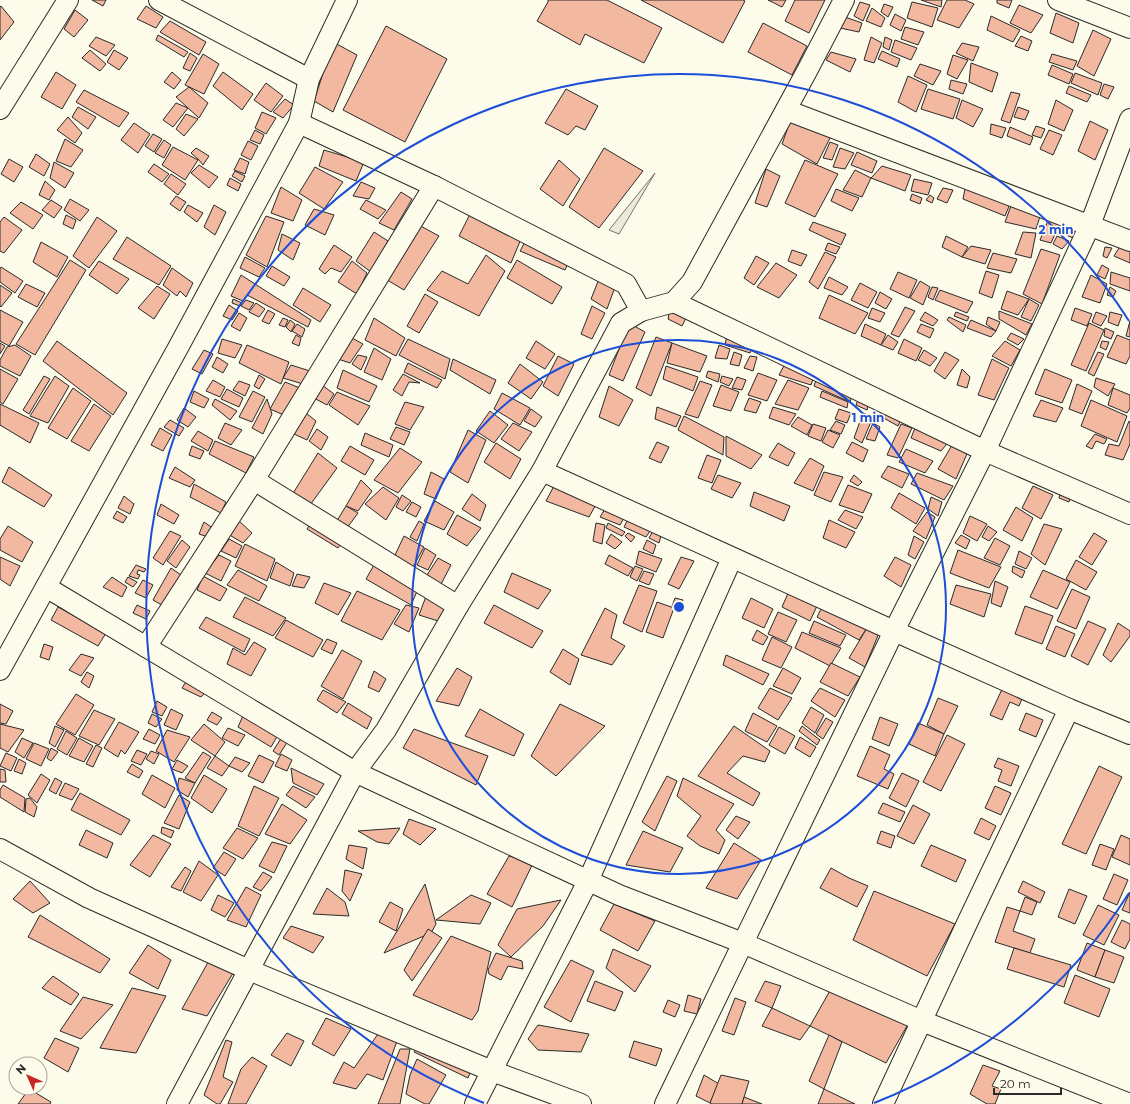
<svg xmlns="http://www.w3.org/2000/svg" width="1130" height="1104" font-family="Montserrat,sans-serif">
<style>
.green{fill:#ecebdb;stroke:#74746e}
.building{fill:#f2b8a0;stroke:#2b2b2b}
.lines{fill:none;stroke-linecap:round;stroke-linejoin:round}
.street-casing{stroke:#2b2b2b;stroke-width:22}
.street{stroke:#fdfbea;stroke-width:20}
.ring{fill:none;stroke:#1d4ed8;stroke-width:2}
.centre{fill:#1d4ed8;stroke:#fdfbea;stroke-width:2}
.ring-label{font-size:12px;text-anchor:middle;font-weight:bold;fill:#1d4ed8;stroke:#fdfbea;stroke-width:3;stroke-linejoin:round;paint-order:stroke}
</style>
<rect width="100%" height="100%" fill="#fdfbea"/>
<path class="green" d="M655,173L619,234L609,230Z"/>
<g class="building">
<path d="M92,0H106L103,6Z"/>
<path d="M548,0H607L662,28L644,63L585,34L580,45L537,21L548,2Z"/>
<path d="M641,0H743L745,1L723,43Z"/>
<path d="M768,0H786L782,7Z"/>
<path d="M795,0H825L809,33L785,21Z"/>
<path d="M921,0H942L941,7Z"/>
<path d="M947,0H965L974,4L959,28L937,20Z"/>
<path d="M997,0H1012L1009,8L997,3Z"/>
<path d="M860,2L870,5L863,21L854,16Z"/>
<path d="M912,2L938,8L932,27L907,18Z"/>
<path d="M884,4L893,7L888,17L881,12Z"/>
<path d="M1019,5L1043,15L1031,33L1010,23Z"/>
<path d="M1,6L14,22L0,40V7Z"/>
<path d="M146,6L163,17L156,28L137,19Z"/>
<path d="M872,8L885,18L881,27L866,21Z"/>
<path d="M75,10L88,20L74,37L64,29Z"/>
<path d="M1056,13L1079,23L1073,43L1050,33Z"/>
<path d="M895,14L906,20L901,31L890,25Z"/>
<path d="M991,16L1020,30L1013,42L987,30Z"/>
<path d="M845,17L862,23L859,32L840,28Z"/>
<path d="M170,21L206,42L199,55L160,32Z"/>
<path d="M763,23L807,46L792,75L748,52Z"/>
<path d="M386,26L447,59L405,142L343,110Z"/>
<path d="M905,27L924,32L918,45L901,39Z"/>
<path d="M1093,30L1111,39L1094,76L1077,66Z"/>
<path d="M158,35L188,52L184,57L156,40Z"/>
<path d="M1021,36L1032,41L1028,51L1015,46Z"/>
<path d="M96,37L115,45L106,56L89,46Z"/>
<path d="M871,37L882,43L874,63L864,60Z"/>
<path d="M885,37L892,40L889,50L883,47Z"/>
<path d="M895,40L917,48L911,60L891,52Z"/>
<path d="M333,42L357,55L333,112L314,101Z"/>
<path d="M962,43L979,47L973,61L956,53Z"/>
<path d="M90,50L106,64L100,71L82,58Z"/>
<path d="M114,50L128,58L119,70L107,62Z"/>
<path d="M882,51L900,59L897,67L878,59Z"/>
<path d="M831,52L856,59L850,72L826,60Z"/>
<path d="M190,53L197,58L190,71L183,68Z"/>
<path d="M203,54L219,64L204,94L185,85Z"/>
<path d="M1052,54L1077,61L1073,70L1049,62Z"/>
<path d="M953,55L968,60L957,79L947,74Z"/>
<path d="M971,63L998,73L992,92L969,82Z"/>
<path d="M920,64L941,71L933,85L914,76Z"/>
<path d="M1052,65L1073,74L1069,84L1048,75Z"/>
<path d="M56,72L76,85L62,109L41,97Z"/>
<path d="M172,72L181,80L174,89L164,82Z"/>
<path d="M223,72L253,94L242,110L213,86Z"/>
<path d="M1075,73L1102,83L1098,95L1071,83Z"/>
<path d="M908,76L927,85L916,112L898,102Z"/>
<path d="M951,80L967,84L963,94L949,89Z"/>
<path d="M266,83L283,96L271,112L254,100Z"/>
<path d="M1104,84L1114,87L1108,99L1100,95Z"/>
<path d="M1069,86L1091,95L1087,102L1066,93Z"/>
<path d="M189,87L208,103L199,118L176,97Z"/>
<path d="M566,89L598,106L585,130L576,126L568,135L545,123Z"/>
<path d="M928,89L960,99L953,119L921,109Z"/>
<path d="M84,90L129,113L119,127L76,102Z"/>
<path d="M1011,92L1020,94L1010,123L1001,120Z"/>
<path d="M285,99L294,105L283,118L273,112Z"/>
<path d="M962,100L983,109L973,127L956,118Z"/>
<path d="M1056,100L1073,110L1064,131L1048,124Z"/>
<path d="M176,103L188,108L173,127L163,120Z"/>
<path d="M78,107L96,117L88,129L72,117Z"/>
<path d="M1018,107L1029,111L1025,120L1014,117Z"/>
<path d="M262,112L276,118L266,134L255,128Z"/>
<path d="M186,114L198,119L184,136L176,129Z"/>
<path d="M792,116L831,136L817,164L782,144Z"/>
<path d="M68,117L82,133L75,143L57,130Z"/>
<path d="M1090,121L1108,130L1095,160L1078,151Z"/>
<path d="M134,123L150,134L138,153L121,140Z"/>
<path d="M991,124L1006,128L1002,138L990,134Z"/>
<path d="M1036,126L1045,129L1041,138L1032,135Z"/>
<path d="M1010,127L1033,137L1030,145L1007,136Z"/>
<path d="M255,130L264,135L260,144L250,140Z"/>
<path d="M1049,130L1062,135L1053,155L1040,149Z"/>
<path d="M153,134L162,139L154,152L145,146Z"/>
<path d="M65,139L83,150L71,167L56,161Z"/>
<path d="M164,140L171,145L164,158L155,153Z"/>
<path d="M248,141L258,146L251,160L241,155Z"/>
<path d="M830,142L838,145L832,160L823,158Z"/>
<path d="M173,147L198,160L185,180L162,165Z"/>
<path d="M196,148L209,156L203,165L198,159L191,153Z"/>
<path d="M604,148L643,171L599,228L569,207Z"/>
<path d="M840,148L854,153L845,169L833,167Z"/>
<path d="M324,150L364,162L356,181L319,166Z"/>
<path d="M857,152L877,161L872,173L851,165Z"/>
<path d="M36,154L50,164L44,176L29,167Z"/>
<path d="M240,158L249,162L245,174L234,170Z"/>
<path d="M9,159L23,167L14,182L1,174Z"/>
<path d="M559,160L580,179L563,206L540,189Z"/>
<path d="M805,160L838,174L815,217L785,203Z"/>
<path d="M54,162L74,173L65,188L50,178Z"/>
<path d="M154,164L169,174L162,182L148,172Z"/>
<path d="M199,165L218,177L209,188L191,173Z"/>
<path d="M882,166L911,175L905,191L871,178Z"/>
<path d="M315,167L343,182L324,209L299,193Z"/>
<path d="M766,169L780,176L767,207L755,203Z"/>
<path d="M855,170L871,178L862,197L843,190Z"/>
<path d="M235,171L245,176L242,182L232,176Z"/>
<path d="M171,174L186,184L178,195L164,184Z"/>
<path d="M230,178L241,184L238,191L227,185Z"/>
<path d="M914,179L932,183L928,195L911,191Z"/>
<path d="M45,181L55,190L49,200L39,195Z"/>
<path d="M361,182L375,188L369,199L353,196Z"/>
<path d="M281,187L302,200L293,221L271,213Z"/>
<path d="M943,188L953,190L947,203L937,199Z"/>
<path d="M836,189L859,198L852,211L831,201Z"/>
<path d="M965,189L1010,204L1005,216L963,199Z"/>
<path d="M401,192L412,199L394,230L379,223Z"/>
<path d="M912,194L922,198L920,204L910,200Z"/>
<path d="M930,195L934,198L932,203L926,200Z"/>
<path d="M176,196L186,202L180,211L170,204Z"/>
<path d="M70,199L89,210L80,221L64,210Z"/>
<path d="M51,200L62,207L54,218L42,210Z"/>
<path d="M366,200L386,210L378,219L360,209Z"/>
<path d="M21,202L43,215L33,229L10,213Z"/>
<path d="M1012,203L1041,213L1036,229L1005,222Z"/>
<path d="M188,205L203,213L197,222L184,212Z"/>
<path d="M214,205L226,212L215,235L204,227Z"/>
<path d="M314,209L334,215L325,235L305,225Z"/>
<path d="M470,214L521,239L511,263L459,236Z"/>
<path d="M66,215L76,220L73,229L63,224Z"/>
<path d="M266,216L284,222L267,267L246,255Z"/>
<path d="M4,217L22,230L4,253L0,251V222Z"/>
<path d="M97,217L117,231L89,268L73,256Z"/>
<path d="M1049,218L1060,223L1051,243L1040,240Z"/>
<path d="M813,222L846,234L841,245L809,230Z"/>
<path d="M1073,222L1083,225L1076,239L1068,236Z"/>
<path d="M417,224L439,236L404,290L384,278Z"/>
<path d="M374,232L388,241L371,272L356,261Z"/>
<path d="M1023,232L1036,233L1031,258L1015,254Z"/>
<path d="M282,234L300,243L293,260L278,250Z"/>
<path d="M946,236L968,247L962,257L942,247Z"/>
<path d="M1057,236L1069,241L1062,249L1053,244Z"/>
<path d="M127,237L171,266L159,285L113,259Z"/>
<path d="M41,242L68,257L57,277L33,262Z"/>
<path d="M525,242L568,263L565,270L520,251Z"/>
<path d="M828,243L840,247L836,254L825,250Z"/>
<path d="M1122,243L1130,246V263L1114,256Z"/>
<path d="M334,245L352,257L341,272L331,268L325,274L319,269Z"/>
<path d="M971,246L991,250L985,264L962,257Z"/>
<path d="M1105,247L1112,248L1107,258L1103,256Z"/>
<path d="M1041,249L1060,255L1042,304L1023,294Z"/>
<path d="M792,250L807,255L801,266L788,261Z"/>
<path d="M825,252L836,257L818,289L809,282Z"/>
<path d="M993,253L1017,259L1011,273L987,268Z"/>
<path d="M486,255L505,271L479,316L427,290L442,271L468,284Z"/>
<path d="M756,256L769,263L754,285L744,278Z"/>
<path d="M245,257L265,268L259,277L240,268Z"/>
<path d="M70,260L86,270L35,355L16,344Z"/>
<path d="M517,260L562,287L552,304L507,278Z"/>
<path d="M99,261L129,279L117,294L89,275Z"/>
<path d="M352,261L367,273L357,294L338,282Z"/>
<path d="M776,263L797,275L779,298L757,287Z"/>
<path d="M1102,265L1109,269L1105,279L1097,275Z"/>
<path d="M272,266L290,277L284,286L266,276Z"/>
<path d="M1,267L23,281L15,293L0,282V269Z"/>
<path d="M172,268L193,283L186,297L180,291L177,296L163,285Z"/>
<path d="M986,271L999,275L992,298L979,293Z"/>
<path d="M898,272L917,280L909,298L890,289Z"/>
<path d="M1111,272L1130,278V291L1110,284Z"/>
<path d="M241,275L311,320L308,327L247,295L243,301L231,296Z"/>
<path d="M1091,275L1107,284L1100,303L1082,297Z"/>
<path d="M829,277L848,287L842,295L824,288Z"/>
<path d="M599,279L615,287L607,309L591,299Z"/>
<path d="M920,281L930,287L923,305L910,298Z"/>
<path d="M860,283L877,292L868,308L851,300Z"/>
<path d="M26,284L45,293L37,307L18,297Z"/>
<path d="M0,285L12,293L1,307L0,306Z"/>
<path d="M157,286L170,294L154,319L138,308Z"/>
<path d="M932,287L938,288L933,300L928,297Z"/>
<path d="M1110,287L1116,291L1113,297L1107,295Z"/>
<path d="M303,288L331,305L320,322L293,305Z"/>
<path d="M940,290L973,302L967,313L935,300Z"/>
<path d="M1007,291L1029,299L1018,315L1001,309Z"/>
<path d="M880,292L892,299L886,309L875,303Z"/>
<path d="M425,294L438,302L419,333L407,326Z"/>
<path d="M829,295L868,313L855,334L819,318Z"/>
<path d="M233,299L242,303L240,306L232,303Z"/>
<path d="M1029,299L1039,305L1031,321L1021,317Z"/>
<path d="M246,300L254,303L249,310L241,306Z"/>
<path d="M256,303L265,309L259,317L249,312Z"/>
<path d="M229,305L238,311L232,320L223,316Z"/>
<path d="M592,306L605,313L592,339L581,334Z"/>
<path d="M905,307L915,311L899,337L891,334Z"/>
<path d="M670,308L690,310L682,326L668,319Z"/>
<path d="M872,308L885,313L880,322L868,318Z"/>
<path d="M1075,308L1092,314L1087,326L1071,320Z"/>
<path d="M0,310L23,322L9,346L0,341Z"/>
<path d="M268,310L275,314L269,324L262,321Z"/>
<path d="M999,311L1032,324L1026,335L999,319Z"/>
<path d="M925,312L938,320L933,326L920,320Z"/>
<path d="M956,312L969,317L967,321L954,316Z"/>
<path d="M1096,312L1107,316L1101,326L1092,322Z"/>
<path d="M1110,312L1122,315L1118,326L1108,322Z"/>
<path d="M239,313L247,318L240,331L231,326Z"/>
<path d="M949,317L966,325L963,332L947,320Z"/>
<path d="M988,317L1000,322L996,331L986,324Z"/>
<path d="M283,318L288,320L285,327L279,325Z"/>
<path d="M374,318L405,338L396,356L365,340Z"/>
<path d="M290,320L295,324L291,332L286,327Z"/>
<path d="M971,320L996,331L991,337L967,328Z"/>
<path d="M1130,321V337L1126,336Z"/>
<path d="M629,323L645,332L623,381L609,375Z"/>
<path d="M1089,323L1104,330L1086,371L1071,365Z"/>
<path d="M297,324L305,329L302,337L292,331Z"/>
<path d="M865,324L886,334L881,345L861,336Z"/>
<path d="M921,324L934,329L930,338L917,332Z"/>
<path d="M1105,328L1114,332L1111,339L1104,336Z"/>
<path d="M1011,333L1024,339L1018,345L1007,339Z"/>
<path d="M296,335L301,338L299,346L292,343Z"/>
<path d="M727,335L754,343L750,353L725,345Z"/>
<path d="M888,335L898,342L893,350L881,345Z"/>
<path d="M1117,335L1130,340V356L1126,364L1107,357Z"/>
<path d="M656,337L672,343L651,396L636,388Z"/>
<path d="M352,338L363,344L350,363L338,359Z"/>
<path d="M222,339L242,345L235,358L218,353Z"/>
<path d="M408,339L450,359L445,379L399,355Z"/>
<path d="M904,339L922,348L916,361L898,353Z"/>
<path d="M57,341L127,393L113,415L43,361Z"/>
<path d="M536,341L555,354L545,369L526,358Z"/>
<path d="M1005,341L1020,350L1011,366L992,356Z"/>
<path d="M1102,341L1109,342L1106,350L1100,347Z"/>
<path d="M0,343L5,346L0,354Z"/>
<path d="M672,343L707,356L700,372L667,363Z"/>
<path d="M15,345L31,356L20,376L0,366V360L7,347Z"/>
<path d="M247,345L289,362L281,384L239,363Z"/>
<path d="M719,345L730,349L727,359L715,358Z"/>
<path d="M374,348L391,359L382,380L364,372Z"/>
<path d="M204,350L213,354L202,374L192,369Z"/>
<path d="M924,350L937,358L930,366L918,360Z"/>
<path d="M734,352L742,355L739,366L730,364Z"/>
<path d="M945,352L959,360L945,379L934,371Z"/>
<path d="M1098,352L1104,354L1094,376L1088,373Z"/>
<path d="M358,355L367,357L361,370L352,364Z"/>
<path d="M558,356L574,364L558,396L543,386Z"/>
<path d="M750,356L757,357L753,371L744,368Z"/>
<path d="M217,357L228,364L223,373L212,367Z"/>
<path d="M453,359L496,380L490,394L450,370Z"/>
<path d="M992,359L1009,368L994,400L978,395Z"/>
<path d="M786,362L815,373L811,385L779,375Z"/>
<path d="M408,363L442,380L437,388L404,372Z"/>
<path d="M520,364L543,382L531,399L508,383Z"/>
<path d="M291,365L310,371L303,384L283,378Z"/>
<path d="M666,366L698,377L693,391L663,379Z"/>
<path d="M0,369L18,379L3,404L0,402Z"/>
<path d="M962,369L970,377L967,388L957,385Z"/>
<path d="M1045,369L1072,380L1062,403L1035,394Z"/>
<path d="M343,370L377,386L369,402L337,388Z"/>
<path d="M708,371L720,374L718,382L706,377Z"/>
<path d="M758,373L777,380L767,401L748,395Z"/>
<path d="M403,374L420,383L409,382L402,396L393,390Z"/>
<path d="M818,374L854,390L850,402L814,386Z"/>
<path d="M259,375L265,379L259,389L254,386Z"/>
<path d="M44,376L50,379L29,414L23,410Z"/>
<path d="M55,376L69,386L48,423L30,416Z"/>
<path d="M722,376L733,379L729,386L720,382Z"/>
<path d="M737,377L746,380L742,390L732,388Z"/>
<path d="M1096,378L1115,384L1108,396L1094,387Z"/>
<path d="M213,380L225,387L220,397L206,391Z"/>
<path d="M788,380L809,388L798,410L775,404Z"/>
<path d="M239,381L250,385L245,396L233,390Z"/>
<path d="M700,381L712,385L698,418L685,414Z"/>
<path d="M285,382L300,388L286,416L270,409Z"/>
<path d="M1077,384L1092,391L1082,414L1069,409Z"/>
<path d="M322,385L334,394L327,405L314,398Z"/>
<path d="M721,385L739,392L731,411L713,406Z"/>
<path d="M609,386L633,400L619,426L599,417Z"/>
<path d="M73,388L91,401L67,439L48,428Z"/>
<path d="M1113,388L1130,395V408L1127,413L1108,405Z"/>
<path d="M227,389L243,398L239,407L221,399Z"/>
<path d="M194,391L209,399L204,408L190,402Z"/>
<path d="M253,391L265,397L252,422L239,417Z"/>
<path d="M822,391L848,402L847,408L820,397Z"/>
<path d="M337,392L370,406L358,425L329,405Z"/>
<path d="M502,393L530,408L520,425L494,409Z"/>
<path d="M860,394L870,399L867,410L856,405Z"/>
<path d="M749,398L761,402L756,413L744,410Z"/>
<path d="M215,399L237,411L230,420L212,405Z"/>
<path d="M267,399L272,414L263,434L252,428Z"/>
<path d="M1041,400L1063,408L1056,422L1033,416Z"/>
<path d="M1091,400L1127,416L1117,442L1081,426Z"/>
<path d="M405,402L424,407L410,430L395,424Z"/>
<path d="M0,404L39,423L30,443L0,425Z"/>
<path d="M94,404L111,416L89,451L71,441Z"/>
<path d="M884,406L903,415L898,426L880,416Z"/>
<path d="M657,407L681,416L676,427L655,419Z"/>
<path d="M773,407L796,414L789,425L769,418Z"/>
<path d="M184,408L196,417L188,427L177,420Z"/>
<path d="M531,409L542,417L535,427L524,421Z"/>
<path d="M839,409L851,413L847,423L835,419Z"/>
<path d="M490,411L508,425L494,443L476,431Z"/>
<path d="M306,413L316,421L307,440L294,434Z"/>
<path d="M863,413L873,417L862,443L854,438Z"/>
<path d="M684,416L724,437L723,455L678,430Z"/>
<path d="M798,417L812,425L807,435L791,426Z"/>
<path d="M170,420L184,428L179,436L164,427Z"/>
<path d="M836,421L845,425L841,434L830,430Z"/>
<path d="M1129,421L1130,422V444L1123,460L1105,455L1109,444L1119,446Z"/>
<path d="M225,423L242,430L231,445L218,438Z"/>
<path d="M513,423L532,432L519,451L501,439Z"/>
<path d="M873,423L880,427L875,441L866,439Z"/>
<path d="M917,423L951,439L941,451L911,438Z"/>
<path d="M813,424L826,428L821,441L808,436Z"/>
<path d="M901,424L912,428L898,458L887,455Z"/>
<path d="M396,427L410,432L404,445L390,439Z"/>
<path d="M160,428L172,435L163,451L151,445Z"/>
<path d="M317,429L328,437L321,450L309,441Z"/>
<path d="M468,430L486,440L468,483L450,472Z"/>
<path d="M828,430L840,435L833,448L822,442Z"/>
<path d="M198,431L213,440L208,451L191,441Z"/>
<path d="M365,433L393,445L389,457L361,445Z"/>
<path d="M1095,434L1107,439L1104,444L1096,441L1092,449L1086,446Z"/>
<path d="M726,436L762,455L751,469L726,456Z"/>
<path d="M955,440L970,447L956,479L938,469Z"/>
<path d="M215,441L254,457L246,473L209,454Z"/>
<path d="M657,442L669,447L661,463L649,458Z"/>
<path d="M852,442L868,450L863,462L846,453Z"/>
<path d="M496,443L521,459L510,479L484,462Z"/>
<path d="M778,443L795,453L788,466L769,457Z"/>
<path d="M192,446L204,451L200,459L189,455Z"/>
<path d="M350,446L374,460L365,475L341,461Z"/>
<path d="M400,448L422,462L398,493L374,480Z"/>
<path d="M906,449L933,461L925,473L899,462Z"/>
<path d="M318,453L337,468L310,505L292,495Z"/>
<path d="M707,455L721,460L712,483L698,478Z"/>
<path d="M810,458L824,466L813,491L794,483Z"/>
<path d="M888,466L909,474L902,488L881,477Z"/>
<path d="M9,467L52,495L44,507L2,482Z"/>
<path d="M175,467L195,480L190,487L169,478Z"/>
<path d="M431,472L444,479L436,499L424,494Z"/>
<path d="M824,472L843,477L831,502L814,495Z"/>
<path d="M917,473L953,486L944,500L911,484Z"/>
<path d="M718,475L741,483L732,498L711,489Z"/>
<path d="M854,475L862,482L858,486L850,481Z"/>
<path d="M361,480L372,491L358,511L346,506Z"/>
<path d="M194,484L226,502L221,513L190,497Z"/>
<path d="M848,485L872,494L863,513L839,505Z"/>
<path d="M554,486L598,501L589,517L546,501Z"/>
<path d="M1033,486L1053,495L1041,519L1022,508Z"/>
<path d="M383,487L399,498L386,520L365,504Z"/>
<path d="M1061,489L1071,494L1069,502L1059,498Z"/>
<path d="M754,492L790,506L784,521L750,506Z"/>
<path d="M899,493L925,508L916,524L891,508Z"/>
<path d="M472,494L486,505L480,521L462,509Z"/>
<path d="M402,495L411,501L403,511L396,507Z"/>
<path d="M124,496L134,504L130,514L118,508Z"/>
<path d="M931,497L942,502L938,516L928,509Z"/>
<path d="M435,501L454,512L444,530L424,521Z"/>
<path d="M412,502L421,507L416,517L406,512Z"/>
<path d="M161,504L179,515L174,524L157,515Z"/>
<path d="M346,506L358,513L347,528L335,524Z"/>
<path d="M607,506L626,514L620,525L600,517Z"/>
<path d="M1016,507L1033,518L1022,541L1003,530Z"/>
<path d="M845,510L863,517L856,529L838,520Z"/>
<path d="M117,511L127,517L123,523L113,518Z"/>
<path d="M927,512L935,517L926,539L913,531Z"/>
<path d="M457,515L481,528L467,546L447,534Z"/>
<path d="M970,516L987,524L977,541L963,533Z"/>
<path d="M629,517L652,528L646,537L624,527Z"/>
<path d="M314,518L344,539L338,548L307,529Z"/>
<path d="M238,520L252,533L243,543L228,534Z"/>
<path d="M829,520L855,532L846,548L823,538Z"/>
<path d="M419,521L424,524L417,541L410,537Z"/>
<path d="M204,522L214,529L208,537L199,534Z"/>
<path d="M596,523L605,525L602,544L593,541Z"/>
<path d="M608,523L625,532L622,536L606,528Z"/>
<path d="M1044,524L1062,529L1045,565L1031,554Z"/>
<path d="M8,526L33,542L22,562L0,550V539Z"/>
<path d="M988,526L997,532L989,541L982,537Z"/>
<path d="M654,529L662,532L659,543L649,538Z"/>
<path d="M170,531L181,536L163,565L153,558Z"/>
<path d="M628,533L635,537L631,542L625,536Z"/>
<path d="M1094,533L1107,541L1092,565L1079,557Z"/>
<path d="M611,534L622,542L615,549L606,543Z"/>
<path d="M961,535L970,540L966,549L955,543Z"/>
<path d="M404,536L424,547L412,569L395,555Z"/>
<path d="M914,536L924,542L915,559L908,555Z"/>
<path d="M995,538L1010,546L1000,565L984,558Z"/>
<path d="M229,539L242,546L236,558L221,551Z"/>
<path d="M182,540L190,547L176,568L167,561Z"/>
<path d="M647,540L656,545L653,554L643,549Z"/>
<path d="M245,544L275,559L267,581L235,566Z"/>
<path d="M425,548L436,555L428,570L417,565Z"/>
<path d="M958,550L1001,567L989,588L950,573Z"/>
<path d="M639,551L662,559L656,572L636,564Z"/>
<path d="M1019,551L1032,558L1026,569L1015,564Z"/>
<path d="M219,555L231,561L221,581L205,573Z"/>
<path d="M609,555L633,568L628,576L605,564Z"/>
<path d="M0,557L20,566L10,586L0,579Z"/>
<path d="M681,557L694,561L679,589L668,584Z"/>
<path d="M895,557L911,565L901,587L884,576Z"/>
<path d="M378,558L419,587L411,605L366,579Z"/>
<path d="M438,558L451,565L439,588L425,578Z"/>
<path d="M1076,560L1097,572L1086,590L1066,579Z"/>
<path d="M276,562L294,573L290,586L270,578Z"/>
<path d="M136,565L146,569L144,572L138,570L137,574L140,575L138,579L129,576Z"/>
<path d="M635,566L643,569L637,581L630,577Z"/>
<path d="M1013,566L1025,571L1022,578L1012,572Z"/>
<path d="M171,568L184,577L167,608L153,600Z"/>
<path d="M238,570L267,586L259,601L227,585Z"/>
<path d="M1043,570L1070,582L1057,609L1030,597Z"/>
<path d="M644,571L654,574L649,585L639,581Z"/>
<path d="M512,573L551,590L538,609L504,592Z"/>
<path d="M297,574L310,577L304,588L292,586Z"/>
<path d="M203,576L227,589L220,601L197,590Z"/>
<path d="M112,577L127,587L122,597L103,587Z"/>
<path d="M128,577L137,582L133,587L125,582Z"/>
<path d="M143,580L153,585L146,598L135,593Z"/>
<path d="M995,581L1008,587L1001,607L991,603Z"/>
<path d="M324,583L351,593L338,615L315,603Z"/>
<path d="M639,585L657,591L642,632L623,623Z"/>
<path d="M956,585L991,594L984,617L950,604Z"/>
<path d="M1072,589L1090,597L1076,629L1057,621Z"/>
<path d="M357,591L400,610L382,640L341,621Z"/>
<path d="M428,591L447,604L438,621L419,615Z"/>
<path d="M789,591L817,606L810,621L782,607Z"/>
<path d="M245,597L286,618L273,636L233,617Z"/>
<path d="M675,598L683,600L679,609L672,606Z"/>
<path d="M751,598L773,609L764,628L742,618Z"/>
<path d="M657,602L674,608L663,638L646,632Z"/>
<path d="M137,605L150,611L146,619L133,613Z"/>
<path d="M406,605L419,608L409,632L394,624Z"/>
<path d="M494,605L543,631L532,648L484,623Z"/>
<path d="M1025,606L1053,616L1042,644L1015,634Z"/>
<path d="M58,607L106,633L98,646L51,620Z"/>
<path d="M822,607L867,628L859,640L817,617Z"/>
<path d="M605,608L617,615L611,638L625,646L612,665L581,655Z"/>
<path d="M778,612L797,620L786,642L768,634Z"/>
<path d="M206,617L250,639L244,652L199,628Z"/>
<path d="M286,620L323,640L313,657L275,638Z"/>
<path d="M814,621L846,635L840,646L809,633Z"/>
<path d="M1088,621L1106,629L1088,665L1071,656Z"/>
<path d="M1118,623L1130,631V636L1111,662L1103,655Z"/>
<path d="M1056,626L1075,634L1065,657L1046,649Z"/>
<path d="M867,628L879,633L865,667L849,658Z"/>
<path d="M757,630L768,637L763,645L752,640Z"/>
<path d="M802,632L841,648L830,666L795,648Z"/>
<path d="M772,637L792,647L781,668L762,660Z"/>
<path d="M327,639L337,643L332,654L321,649Z"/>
<path d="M254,642L266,649L251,676L227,664L233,648L245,655Z"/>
<path d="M44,644L53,647L49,660L40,657Z"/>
<path d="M563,649L579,659L570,685L550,672Z"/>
<path d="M342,650L362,661L343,699L321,686Z"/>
<path d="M81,654L94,658L81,676L69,670Z"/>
<path d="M726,655L769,674L763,685L723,665Z"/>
<path d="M831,663L860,677L848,696L820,682Z"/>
<path d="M457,668L472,677L459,706L436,701Z"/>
<path d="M783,668L801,678L792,694L773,686Z"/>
<path d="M374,671L386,679L379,692L368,687Z"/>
<path d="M87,672L94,676L89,688L81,682Z"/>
<path d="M189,677L210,687L201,697L182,688Z"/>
<path d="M1004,685L1024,694L1019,706L1010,702L1002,720L990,715Z"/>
<path d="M770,688L792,698L778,720L758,708Z"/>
<path d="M820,688L845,700L835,717L811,701Z"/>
<path d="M323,690L346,702L337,713L317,700Z"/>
<path d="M76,694L94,705L75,735L56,724Z"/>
<path d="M938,698L958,706L944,734L927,725Z"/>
<path d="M157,701L167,707L162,716L152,712Z"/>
<path d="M348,703L372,718L367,729L342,714Z"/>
<path d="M0,704L13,711L6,724L0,723Z"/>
<path d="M560,704L605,726L556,776L531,756Z"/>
<path d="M811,707L824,715L815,733L802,723Z"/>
<path d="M171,709L183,715L176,730L164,725Z"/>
<path d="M246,709L282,728L271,747L238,727Z"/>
<path d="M480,709L524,734L514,756L465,736Z"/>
<path d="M94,710L115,719L99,745L79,736Z"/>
<path d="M212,712L222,718L217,725L207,720Z"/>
<path d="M753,713L777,726L767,742L745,731Z"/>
<path d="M1026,713L1043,720L1036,737L1019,730Z"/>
<path d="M152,714L162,719L156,727L148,723Z"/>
<path d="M880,717L898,724L889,746L872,739Z"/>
<path d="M826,718L833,722L823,739L816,734Z"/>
<path d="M119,722L139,732L125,754L121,750L118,757L104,748Z"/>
<path d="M918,723L944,734L935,756L909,744Z"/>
<path d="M0,724L24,730L8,752L0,748Z"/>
<path d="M204,724L225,742L215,756L191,740Z"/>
<path d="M55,726L64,730L55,747L49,743Z"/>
<path d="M734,726L770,751L765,762L743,756L727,773L760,793L753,806L698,776Z"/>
<path d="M802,726L820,740L817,745L799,731Z"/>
<path d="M779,727L795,736L785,754L769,745Z"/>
<path d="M228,728L245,735L238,746L222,738Z"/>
<path d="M149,729L160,735L155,744L143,739Z"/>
<path d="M414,729L488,756L476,785L403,748Z"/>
<path d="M167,730L190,737L174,762L156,751Z"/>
<path d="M66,731L77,738L67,755L57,749Z"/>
<path d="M947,735L965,744L941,791L923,782Z"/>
<path d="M282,737L288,741L279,755L273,751Z"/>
<path d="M800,737L816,747L810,757L795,748Z"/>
<path d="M22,738L33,743L24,758L15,752Z"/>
<path d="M79,738L93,746L84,762L69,756Z"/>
<path d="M34,743L49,749L41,766L26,759Z"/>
<path d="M96,745L102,748L93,767L86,764Z"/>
<path d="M870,746L890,755L884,769L894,774L888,789L857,776Z"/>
<path d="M51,748L58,752L51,761L47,758Z"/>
<path d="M137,750L147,754L141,765L131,761Z"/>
<path d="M151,751L159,754L154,764L146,759Z"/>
<path d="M203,752L211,757L195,783L185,778Z"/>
<path d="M6,753L17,758L11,771L0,766Z"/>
<path d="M281,754L292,760L287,771L275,766Z"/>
<path d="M259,755L274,762L263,783L248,776Z"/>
<path d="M215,756L229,766L222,776L207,768Z"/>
<path d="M235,757L250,763L242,772L229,766Z"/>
<path d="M998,758L1019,766L1011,786L998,781L1002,770L994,767Z"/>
<path d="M19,759L26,763L22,774L14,771Z"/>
<path d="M177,760L188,766L182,773L172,769Z"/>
<path d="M132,764L143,771L139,778L127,772Z"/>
<path d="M1099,766L1122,777L1086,854L1062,844Z"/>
<path d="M291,768L324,784L317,795L293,783Z"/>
<path d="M0,769L5,770L6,782H0Z"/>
<path d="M902,773L919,781L906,807L889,798Z"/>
<path d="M41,774L50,780L37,803L28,795Z"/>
<path d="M152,775L175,788L165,808L142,794Z"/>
<path d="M204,775L227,789L212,813L191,798Z"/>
<path d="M667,776L677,781L655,831L642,822Z"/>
<path d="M55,778L62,782L56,794L49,790Z"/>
<path d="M179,778L195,783L188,797L177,790Z"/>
<path d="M683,778L734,804L716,830L725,840L719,854L700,846L687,836L701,816L677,796Z"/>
<path d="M65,783L79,789L72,800L59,795Z"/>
<path d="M3,785L25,798L24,812L0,797V790Z"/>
<path d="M254,786L279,798L259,836L238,826Z"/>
<path d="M293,786L315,797L306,808L286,795Z"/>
<path d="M995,786L1011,793L1001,815L985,808Z"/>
<path d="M80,793L130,820L121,835L71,810Z"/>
<path d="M179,795L190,802L179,829L164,823Z"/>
<path d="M30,798L37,807L34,817L25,812L26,799Z"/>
<path d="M883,803L905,812L900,822L878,813Z"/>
<path d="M282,804L307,820L290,844L265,834Z"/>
<path d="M913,805L930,814L914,844L897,836Z"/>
<path d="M736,816L750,822L738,839L726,830Z"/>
<path d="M981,818L996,826L989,840L974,833Z"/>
<path d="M409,819L436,829L420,845L403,834Z"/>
<path d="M162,827L174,831L171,838L161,833Z"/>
<path d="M237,828L258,838L243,859L223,848Z"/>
<path d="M400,828L389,844L377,842L358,831Z"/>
<path d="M86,830L113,843L107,858L79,845Z"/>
<path d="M643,831L683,848L670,872L626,865Z"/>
<path d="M881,831L895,836L891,848L877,843Z"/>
<path d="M153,835L171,844L150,877L130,865Z"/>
<path d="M1121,835L1130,839V865L1112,857Z"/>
<path d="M272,842L287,846L274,873L259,866Z"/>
<path d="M734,843L761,860L737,899L706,888Z"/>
<path d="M1100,844L1114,849L1106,870L1092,865Z"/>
<path d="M349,845L367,848L363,869L346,859Z"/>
<path d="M931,845L966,860L956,882L921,866Z"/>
<path d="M224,852L236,859L225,876L213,868Z"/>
<path d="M509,856L534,861L512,907L487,894Z"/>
<path d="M199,861L218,875L201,901L183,892Z"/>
<path d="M185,867L191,871L181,891L171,887Z"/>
<path d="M831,868L849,878L868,886L857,907L820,888Z"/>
<path d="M345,870L362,874L350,901L342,891Z"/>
<path d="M263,872L272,877L261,891L253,887Z"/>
<path d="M1114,874L1128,880L1117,905L1103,899Z"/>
<path d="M30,881L50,903L33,913L13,899Z"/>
<path d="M1023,881L1045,892L1040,903L1018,892Z"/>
<path d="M425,884L436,924L431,933L384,953Z"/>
<path d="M246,887L261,895L246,927L227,920Z"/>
<path d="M327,888L345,902L349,916L313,914Z"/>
<path d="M1069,889L1087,896L1075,924L1058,917Z"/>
<path d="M874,891L955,924L927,976L853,940Z"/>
<path d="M1130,892V913L1122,910Z"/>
<path d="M218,895L234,903L225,917L211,910Z"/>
<path d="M471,895L491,903L480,924L436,920Z"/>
<path d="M1025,897L1037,902L1032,915L1020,911Z"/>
<path d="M561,900L543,926L511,957L498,945L517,909Z"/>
<path d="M390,902L403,909L396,931L379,922Z"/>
<path d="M614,904L655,921L638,951L600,930Z"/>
<path d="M1098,905L1119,915L1104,945L1083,935Z"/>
<path d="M1007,907L1020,911L1013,931L1035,939L1030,953L995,942Z"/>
<path d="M40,915L110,959L100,973L28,937Z"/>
<path d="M1122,920L1130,924V939L1125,949L1111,942Z"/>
<path d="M291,926L324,937L313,953L283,938Z"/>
<path d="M428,929L442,938L412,981L404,970Z"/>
<path d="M451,936L491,952L478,1011L472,1020L413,995Z"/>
<path d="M1087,943L1105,950L1095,977L1077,970Z"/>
<path d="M148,945L171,960L158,989L129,973Z"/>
<path d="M1014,948L1071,965L1064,987L1007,969Z"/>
<path d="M613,949L651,966L635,992L606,968Z"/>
<path d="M1105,950L1124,957L1114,983L1095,977Z"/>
<path d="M496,953L522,961L523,969L508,966L501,980L489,974L488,970Z"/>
<path d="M211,957L235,970L207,1016L182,1009Z"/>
<path d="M571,960L594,971L571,1022L544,1007Z"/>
<path d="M1075,975L1110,989L1099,1017L1064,1003Z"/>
<path d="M53,976L79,994L71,1005L42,988Z"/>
<path d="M595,981L623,992L615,1011L587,1001Z"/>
<path d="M765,981L781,986L772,1008L755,1001Z"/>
<path d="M832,987L912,1017L886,1063L810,1026Z"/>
<path d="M132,988L166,996L136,1053L100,1048Z"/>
<path d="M688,995L701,999L697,1014L684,1011Z"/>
<path d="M83,997L113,1005L81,1039L60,1031Z"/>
<path d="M735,998L746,1002L734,1035L722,1031Z"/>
<path d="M668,1000L680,1005L675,1017L663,1012Z"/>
<path d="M772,1008L810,1026L800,1040L762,1026Z"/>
<path d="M326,1018L351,1029L334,1056L312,1044Z"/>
<path d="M538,1025L589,1034L581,1052L538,1050L528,1039Z"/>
<path d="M287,1033L304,1041L291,1066L271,1055Z"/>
<path d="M378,1034L397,1041L383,1080L367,1074L356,1089L333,1083L344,1062L354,1068Z"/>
<path d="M829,1035L842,1042L824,1089L809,1081Z"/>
<path d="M55,1038L79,1048L68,1072L44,1058Z"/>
<path d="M226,1040L232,1042L223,1077L233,1082L220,1104H217L204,1095Z"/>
<path d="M634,1041L662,1049L656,1066L629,1057Z"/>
<path d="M419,1046L476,1058L468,1078L414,1052Z"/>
<path d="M400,1049H410L400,1104H378Z"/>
<path d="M252,1057L267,1066L246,1104H228L241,1069Z"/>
<path d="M417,1059L446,1075L429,1104H425L406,1094L410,1075Z"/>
<path d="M983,1065L1000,1071L992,1086L1001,1089L995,1104H987L970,1094Z"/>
<path d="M704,1075L719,1084L710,1103L696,1096Z"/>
<path d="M721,1075L749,1081L742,1104H712L710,1103Z"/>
<path d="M29,1089L51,1102L50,1104H18Z"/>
<path d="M824,1089L855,1104H818Z"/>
<path d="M744,1097L762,1104H742Z"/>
</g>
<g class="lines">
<g class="street-casing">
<g id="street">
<path d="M159,0L309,79"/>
<path d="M1058,0L1130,28"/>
<path d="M0,109L68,0"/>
<path d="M786,110L1130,241"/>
<path d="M299,123L434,186L626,284L641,311"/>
<path d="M674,302L985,451L1130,514"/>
<path d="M542,471L894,631L1069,709L1130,734"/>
<path d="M254,480L458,606"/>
<path d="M46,587L355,772L619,895L743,943L922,1021L1130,1104"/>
<path d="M146,647L254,480L434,186"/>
<path d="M0,670L179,346L299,123L309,79L347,0"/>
<path d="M0,849L89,898L249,970L492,1071L581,1104"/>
<path d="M177,1104L355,772L386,730L458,606L542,471L621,323L641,311L674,302L692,282L807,71L844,0"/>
<path d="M475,1104L588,881L732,558"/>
<path d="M665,1104L894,631L985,451L1090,225L1130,119"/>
<path d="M883,1104L969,919L1069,709"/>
</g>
</g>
<use href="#street" class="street"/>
</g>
<g class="ring">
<circle cx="679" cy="607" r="267"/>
<path d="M1129 893A533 533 0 0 1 874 1103M484 1103A533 533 0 1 1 1129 321"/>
</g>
<circle cx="679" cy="607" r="6" class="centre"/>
<g class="ring-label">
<text x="1056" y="234">2 min</text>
<text x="868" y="422">1 min</text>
</g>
<g transform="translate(28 1076) rotate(315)"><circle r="19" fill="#fdfbea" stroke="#a9a89e"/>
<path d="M0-3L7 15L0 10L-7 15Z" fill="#c62828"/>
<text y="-6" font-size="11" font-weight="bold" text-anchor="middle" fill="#2b2b2b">N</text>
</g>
<path d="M994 1088v6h67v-6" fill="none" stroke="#2b2b2b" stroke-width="2"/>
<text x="1000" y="1088" font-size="12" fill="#2b2b2b" stroke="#fdfbea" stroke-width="3" paint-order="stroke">20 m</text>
</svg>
